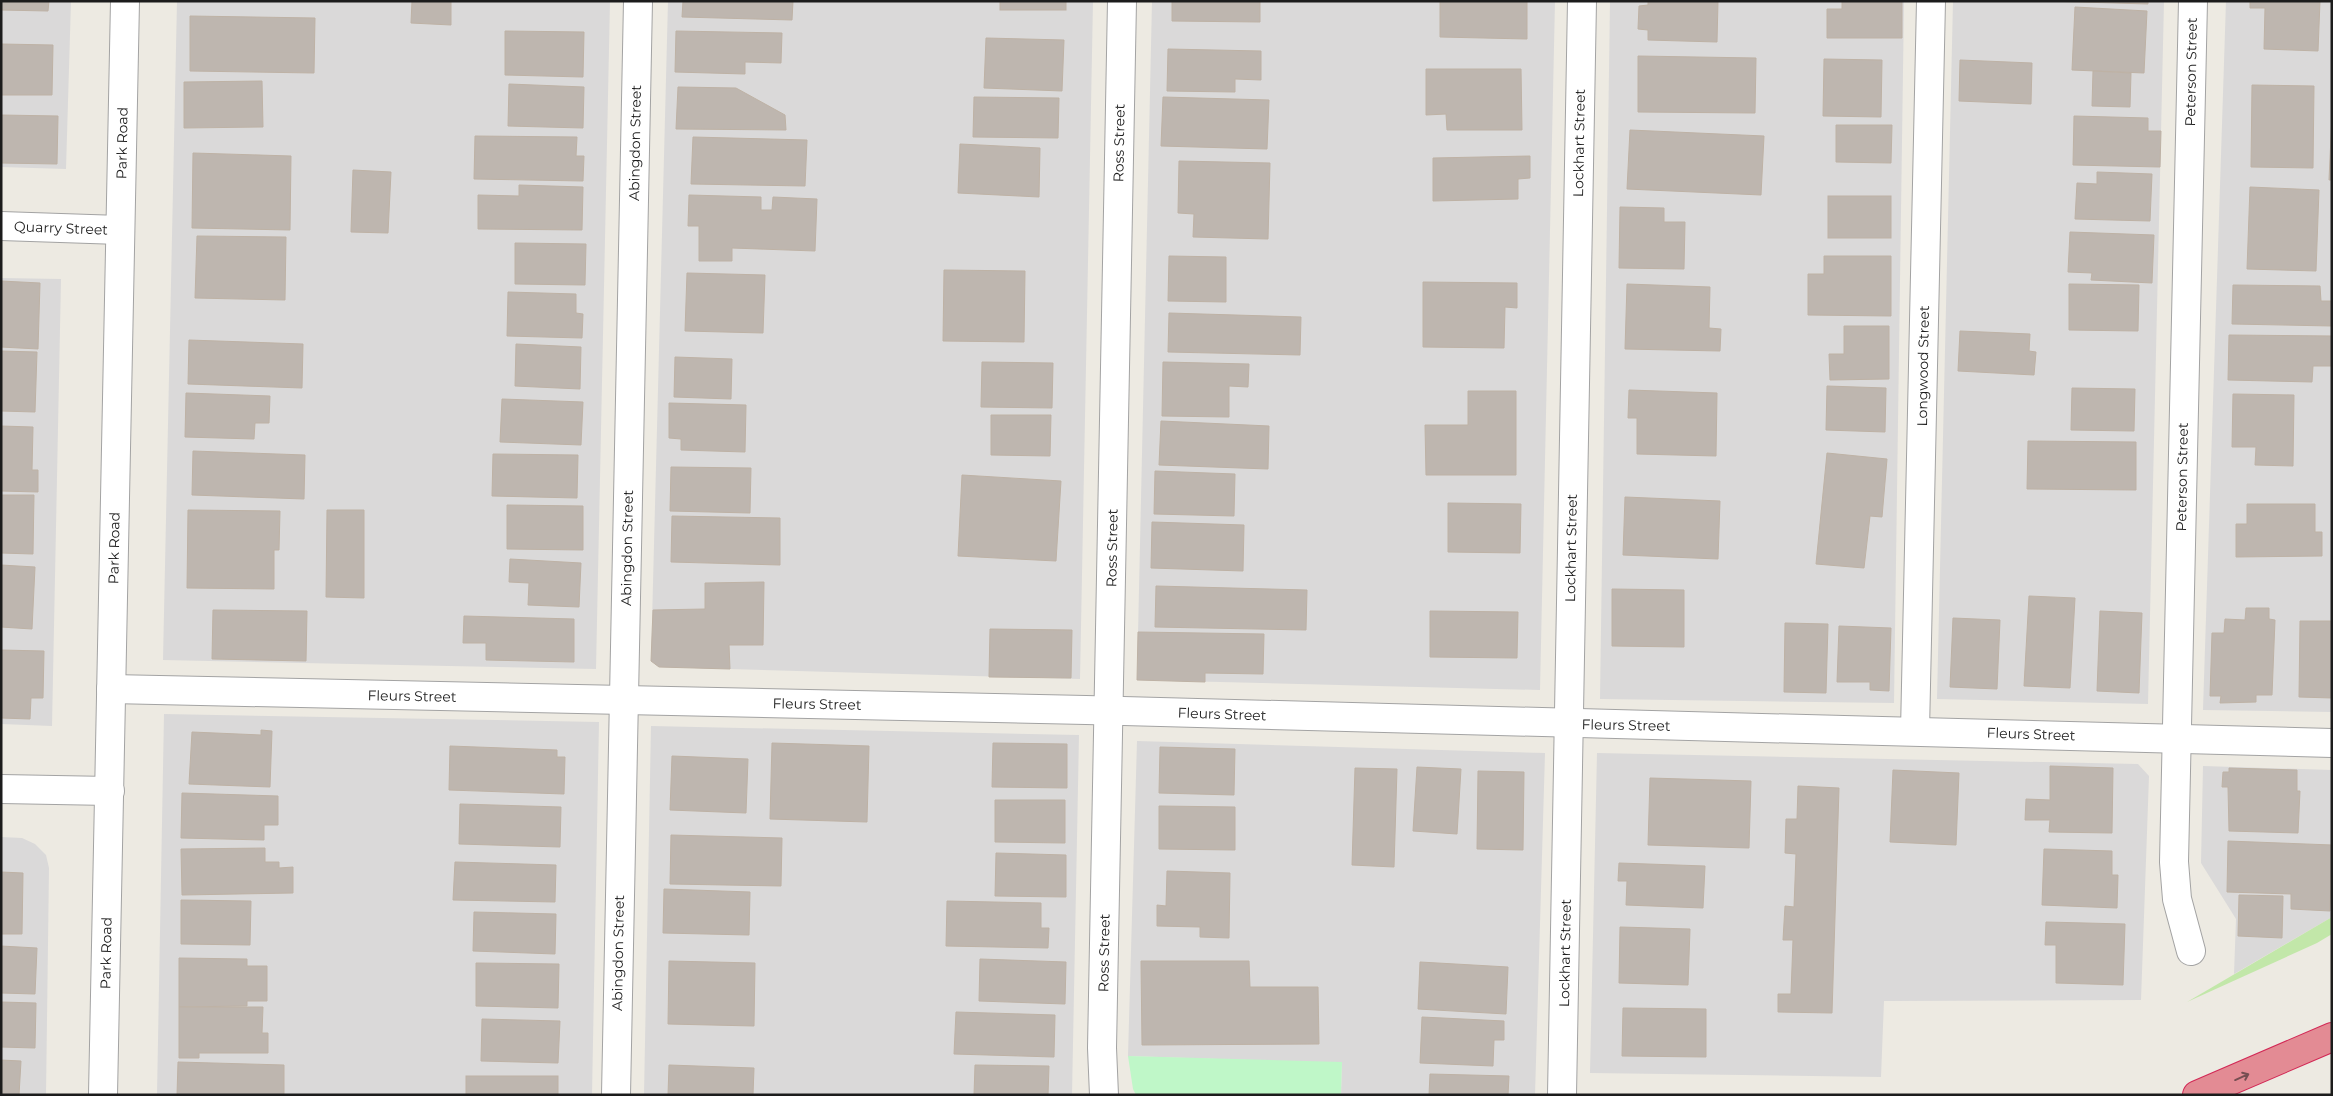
<svg xmlns="http://www.w3.org/2000/svg" width="2333" height="1096" font-family="Montserrat,sans-serif">
<style>
.residential{fill:#dad9d9}
.grass{fill:#c2e7a9}
.park{fill:#bff7c8}
.building{fill:#beb6af;stroke:#beb2a5}
.lines{fill:none;stroke-linecap:round;stroke-linejoin:round}
.minor-casing{stroke:#a3a3a3;stroke-width:30}
.tertiary-casing{stroke:#a3a3a3;stroke-width:30}
.motorway-casing{stroke:#d22855;stroke-width:30}
.minor{stroke:#fff;stroke-width:28}
.tertiary{stroke:#fff;stroke-width:28}
.motorway{stroke:#e38b94;stroke-width:28}
.oneway{stroke:#764e52}
.labels{text-anchor:middle;dominant-baseline:central;stroke-width:5;stroke-linejoin:round;paint-order:stroke}
.street-label{font-size:14px;fill:#1c1c1c;stroke:#fff}
</style>
<rect width="100%" height="100%" fill="#edeae2"/>
<g class="residential">
<path d="M1,1H71L66,169L1,167Z"/>
<path d="M177,1H610L596,669L163,660Z"/>
<path d="M668,1H1093L1080,679L659,667L651,661Z"/>
<path d="M1152,1H1555L1540,690L1137,680Z"/>
<path d="M1610,1H1904L1894,703L1600,699Z"/>
<path d="M1953,1H2164L2148,704L1937,699Z"/>
<path d="M2226,1H2332V712L2203,710Z"/>
<path d="M1,278L61,279L52,726L1,724Z"/>
<path d="M164,714L599,722L592,1095H157Z"/>
<path d="M651,726L1079,735L1072,1095H644Z"/>
<path d="M1137,741L1545,753L1535,1095H1341L1342,1063L1128,1056Z"/>
<path d="M1597,753L2138,764L2149,776L2141,1000L1884,1001L1881,1077L1590,1073Z"/>
<path d="M2203,766L2332,770V917L2234,974L2236,919L2201,863Z"/>
<path d="M1,837L22,838L35,844L46,855L49,868L46,1095H1Z"/>
</g>
<path class="grass" d="M2332,917V934L2317,943L2187,1002Z"/>
<path class="park" d="M1128,1056L1342,1062L1341,1095H1136L1133,1089Z"/>
<g class="building">
<path d="M1,1H49L48,11L1,10Z"/>
<path d="M412,1H451V25L411,23Z"/>
<path d="M683,1H793L792,20L682,17Z"/>
<rect x="1000" y="1" width="66" height="9"/>
<path d="M1172,1H1260V22L1172,21Z"/>
<path d="M1440,1H1527V39L1440,37Z"/>
<path d="M1648,1H1718L1717,42L1648,40V30L1638,29L1639,6L1648,5Z"/>
<path d="M1842,1H1902V38H1827V9H1842Z"/>
<path d="M2047,1H2148V4Z"/>
<path d="M2250,1H2320L2318,51L2264,49L2265,8H2250Z"/>
<path d="M2075,7L2147,11L2144,73L2072,70Z"/>
<path d="M190,16L315,18L314,73L190,71Z"/>
<path d="M505,31L584,32L583,77L505,75Z"/>
<path d="M676,31L782,33L781,63L745,62V74L675,72Z"/>
<path d="M986,38L1064,40L1062,91L984,88Z"/>
<path d="M1,44L53,45L52,95H1Z"/>
<path d="M1168,49L1261,51V80L1235,79V92L1167,91Z"/>
<path d="M1638,56L1756,58L1755,113L1638,112Z"/>
<path d="M1824,59L1882,60L1881,117L1823,116Z"/>
<path d="M1960,60L2032,63L2031,104L1959,101Z"/>
<path d="M1426,69H1521L1522,130H1447L1446,114L1426,115Z"/>
<path d="M2093,71L2131,73L2130,107L2092,106Z"/>
<path d="M262,81L263,127L184,128V82Z"/>
<path d="M509,84L584,87L583,128L508,126Z"/>
<path d="M2252,85L2314,86L2313,168L2251,167Z"/>
<path d="M678,87L736,88L785,115L786,130L676,129Z"/>
<path d="M974,97L1059,98L1058,138L973,137Z"/>
<path d="M1163,97L1269,100L1267,149L1161,146Z"/>
<path d="M1,115L58,116L57,164L1,163Z"/>
<path d="M2332,115V180H2329Z"/>
<path d="M2074,116L2148,118V131H2161L2160,167L2073,165Z"/>
<path d="M1836,125H1892L1891,163L1836,162Z"/>
<path d="M1630,130L1764,136L1761,195L1627,189Z"/>
<path d="M475,136L577,137L576,156H584L583,181L474,179Z"/>
<path d="M693,137L807,140L805,186L691,184Z"/>
<path d="M960,144L1040,148L1039,197L958,193Z"/>
<path d="M193,153L291,156L290,230L192,228Z"/>
<path d="M1530,156V178L1518,179V199L1433,201V158Z"/>
<path d="M1179,161L1270,163L1268,239L1193,237L1194,214L1178,213Z"/>
<path d="M353,170L391,172L388,233L351,232Z"/>
<path d="M2097,172L2152,174L2150,221L2075,219L2077,183L2097,184Z"/>
<path d="M519,185L583,187L582,230L478,229V195L519,196Z"/>
<path d="M2250,187L2319,190L2316,271L2247,269Z"/>
<path d="M689,195L761,197V210H772L773,197L817,199L815,251L732,248V261H699V226H688Z"/>
<rect x="1828" y="196" width="63" height="42"/>
<path d="M1620,207L1664,208V222H1685L1684,269L1619,268Z"/>
<path d="M2070,232L2154,235L2152,283L2091,280L2092,273L2068,272Z"/>
<path d="M197,236L286,237L285,300L195,298Z"/>
<path d="M515,243L586,244L585,285L515,284Z"/>
<path d="M1169,256L1226,257V302L1168,301Z"/>
<path d="M1824,256H1891V316L1808,315V274H1824Z"/>
<path d="M944,270L1025,271L1024,342L943,341Z"/>
<path d="M687,273L765,275L763,333L685,331Z"/>
<path d="M1,281L40,283L38,349L1,347Z"/>
<path d="M1423,282L1517,283V308L1505,307L1504,348L1423,347Z"/>
<path d="M1627,284L1710,287L1709,328L1721,329L1720,351L1625,349Z"/>
<path d="M2069,284L2139,285L2138,331L2069,330Z"/>
<path d="M2233,285L2320,286L2321,301H2332V326L2232,324Z"/>
<path d="M508,292L576,294V313L583,314L582,338L507,336Z"/>
<path d="M1169,313L1301,317L1300,355L1168,352Z"/>
<path d="M1844,326H1889V379L1830,380L1829,354H1844Z"/>
<path d="M1960,331L2030,334L2029,351L2036,352L2034,375L1958,371Z"/>
<path d="M2229,335L2332,336V366H2313L2312,382L2228,380Z"/>
<path d="M189,340L303,344L302,388L188,384Z"/>
<path d="M516,344L581,347L580,389L515,386Z"/>
<path d="M1,351L37,352L35,412L1,411Z"/>
<path d="M675,357L732,359L731,399L674,397Z"/>
<path d="M982,362L1053,363L1052,408L981,407Z"/>
<path d="M1163,362L1249,364L1248,387L1229,386V417L1162,416Z"/>
<path d="M1827,386L1886,388L1885,432L1826,430Z"/>
<path d="M2072,388L2135,389L2134,431L2071,430Z"/>
<path d="M1629,390L1717,393L1716,456L1637,454V418H1628Z"/>
<path d="M1468,391H1516V475H1426L1425,425H1468Z"/>
<path d="M186,393L270,396L269,423H255L254,439L185,437Z"/>
<path d="M2233,394L2294,395L2293,466L2255,465L2256,447H2232Z"/>
<path d="M502,399L583,402L581,445L500,442Z"/>
<path d="M669,403L746,405L745,452L681,450V439L669,438Z"/>
<path d="M991,415H1051L1050,456L991,455Z"/>
<path d="M1161,421L1269,426L1268,469L1159,465Z"/>
<path d="M1,426L33,427L32,470H38V492L1,491Z"/>
<path d="M2028,441L2136,442V490L2027,489Z"/>
<path d="M193,451L305,455L304,499L192,495Z"/>
<path d="M1827,453L1887,459L1882,517L1870,516L1864,568L1816,564Z"/>
<path d="M493,454L578,455L577,498L492,496Z"/>
<path d="M671,467L751,468L750,513L670,511Z"/>
<path d="M1155,471L1235,474L1234,516L1154,514Z"/>
<path d="M962,475L1061,481L1056,561L958,556Z"/>
<path d="M1,495H34L33,554L1,553Z"/>
<path d="M1625,497L1720,501L1718,559L1623,555Z"/>
<path d="M1448,503L1521,504L1520,553L1448,552Z"/>
<path d="M2247,504H2315V532H2322V556L2236,557V524H2247Z"/>
<path d="M507,505L583,506V550L507,549Z"/>
<path d="M188,510L280,511L279,550H274V589L187,588Z"/>
<path d="M327,510H364V598L326,597Z"/>
<path d="M672,516L780,518V565L671,562Z"/>
<path d="M1152,522L1244,525L1243,571L1151,568Z"/>
<path d="M510,559L581,563L579,607L528,605L529,583L509,582Z"/>
<path d="M1,565L35,567L32,629L1,627Z"/>
<path d="M764,582L763,645H729L730,669L659,667L651,661L653,610L705,609V583Z"/>
<path d="M1156,586L1307,590L1306,630L1155,627Z"/>
<path d="M1612,589L1684,590V647L1612,646Z"/>
<path d="M2029,596L2075,598L2070,688L2024,686Z"/>
<path d="M2246,608H2269V619L2275,620L2272,695H2256V702L2220,703L2221,696H2210L2212,633H2224L2225,619L2245,620Z"/>
<path d="M213,610L307,611L306,661L212,659Z"/>
<path d="M1430,611L1518,612L1517,658L1430,657Z"/>
<path d="M2100,611L2142,613L2139,693L2097,691Z"/>
<path d="M464,616L574,619V662L486,660V643H463Z"/>
<path d="M1953,618L2000,620L1997,689L1950,687Z"/>
<path d="M2300,621H2332V698L2299,697Z"/>
<path d="M1785,623L1828,624L1826,693L1784,692Z"/>
<path d="M1839,626L1891,628L1889,691L1870,690V682H1837Z"/>
<path d="M990,629L1072,630L1071,678L989,677Z"/>
<path d="M1138,632L1264,634L1263,674L1205,673V682L1137,680Z"/>
<path d="M1,650L44,651L43,698H31L30,719L1,718Z"/>
<path d="M261,730L272,731L270,787L189,784L192,732L261,735Z"/>
<path d="M772,743L869,746L867,822L770,819Z"/>
<path d="M993,743L1067,744V788L992,787Z"/>
<path d="M450,746L557,750V757H565L564,794L449,790Z"/>
<path d="M1160,747L1235,749L1234,795L1159,793Z"/>
<path d="M672,756L748,759L746,813L670,810Z"/>
<path d="M2050,766L2113,768L2112,833L2049,832L2050,820H2025L2026,799L2050,800Z"/>
<path d="M1417,767L1461,769L1457,834L1413,831Z"/>
<path d="M1355,768L1397,769L1394,867L1352,865Z"/>
<path d="M2229,768L2297,770V791H2300L2298,833L2229,831L2228,787H2222L2223,772H2229Z"/>
<path d="M1893,770L1959,773L1956,845L1890,842Z"/>
<path d="M1478,771L1524,772L1523,850L1477,849Z"/>
<path d="M1650,778L1751,781L1749,848L1648,845Z"/>
<path d="M1798,786L1839,788L1832,1013L1778,1012V994H1791L1793,940H1783L1785,906L1794,907L1796,854L1785,853L1786,819H1797Z"/>
<path d="M182,793L278,796V825H264V840L181,838Z"/>
<path d="M995,800H1065V843L995,842Z"/>
<path d="M460,804L561,807L560,847L459,844Z"/>
<path d="M1159,806L1235,807V850L1159,849Z"/>
<path d="M671,835L782,838L781,886L670,884Z"/>
<path d="M2228,841L2332,845L2330,911L2291,909V894L2227,892Z"/>
<path d="M265,848V862H279V868L293,867V893L182,895L181,849Z"/>
<path d="M2044,849L2112,851V875H2118L2117,908L2042,905Z"/>
<path d="M996,853L1066,855V897L995,896Z"/>
<path d="M455,862L556,865L555,902L453,900Z"/>
<path d="M1619,863L1705,866L1703,908L1626,905L1627,881H1618Z"/>
<path d="M1167,871L1230,873L1229,938L1200,937V927L1157,926V905L1166,906Z"/>
<path d="M1,872L23,873L22,934H1Z"/>
<path d="M664,889L750,892L749,935L663,933Z"/>
<path d="M2239,895L2283,896L2282,938L2238,936Z"/>
<path d="M181,900L251,901L250,945L181,944Z"/>
<path d="M947,901L1041,903V928H1049L1048,948L946,946Z"/>
<path d="M474,912L556,914L555,954L473,951Z"/>
<path d="M2046,922L2125,924L2123,985L2056,983V945H2045Z"/>
<path d="M1620,927L1690,929L1688,985L1619,983Z"/>
<path d="M1,946L37,948L35,994L1,993Z"/>
<path d="M179,958L247,959V966H267V1001H247V1006L179,1007Z"/>
<path d="M980,959L1066,962L1065,1004L979,1001Z"/>
<path d="M669,961L755,963L754,1026L668,1024Z"/>
<path d="M1141,961H1249L1250,987H1318L1319,1044L1142,1045Z"/>
<path d="M1420,962L1508,967L1506,1014L1418,1009Z"/>
<path d="M476,963L559,964L558,1008L476,1006Z"/>
<path d="M1,1002L36,1003L35,1048L1,1047Z"/>
<path d="M179,1007H263L262,1033H268V1053H199V1058H179Z"/>
<path d="M1623,1008L1706,1009V1057L1622,1056Z"/>
<path d="M956,1012L1055,1015L1054,1057L954,1054Z"/>
<path d="M1422,1017L1504,1021V1040H1494L1493,1066L1420,1063Z"/>
<path d="M482,1019L560,1021L558,1063L481,1061Z"/>
<path d="M1,1060L21,1061L19,1095H1Z"/>
<path d="M178,1062L284,1065V1095H177Z"/>
<path d="M669,1065L754,1068L753,1095H668Z"/>
<path d="M975,1065L1049,1066L1048,1095H974Z"/>
<path d="M1430,1074L1509,1076L1508,1095H1429Z"/>
<rect x="466" y="1076" width="92" height="19"/>
</g>
<g class="lines">
<g class="minor-casing">
<g id="minor">
<path d="M1,226L120,230"/>
<path d="M111,689L1086,710L2332,743"/>
<path d="M1915,731L1931,1"/>
<path d="M1,789L110,791"/>
<path d="M2191,951L2177,899L2174,862L2193,1"/>
<path d="M616,1095L638,1"/>
<path d="M1104,1095L1102,1048L1122,1"/>
<path d="M1562,1095L1582,1"/>
</g>
</g>
<g class="tertiary-casing">
<path id="tertiary" d="M103,1095L125,1"/>
</g>
<g class="motorway-casing">
<path id="motorway" d="M2197,1095L2332,1037"/>
</g>
<use href="#minor" class="minor"/>
<use href="#tertiary" class="tertiary"/>
<use href="#motorway" class="motorway"/>
</g>
<defs><path id="oneway-shaft" d="M-6 0H5M1.5-3L5.5 0L1.5 3" fill="none" stroke-width="1.6" stroke-linecap="round" stroke-linejoin="round" transform="scale(1.25)"/></defs>
<use class="oneway" href="#oneway-shaft" transform="translate(2242 1077) rotate(-24)"/>
<g class="labels">
<g class="street-label">
<text transform="translate(2191 72) rotate(-89)">Peterson Street</text>
<text transform="translate(122 143) rotate(-89)">Park Road</text>
<text transform="translate(635 143) rotate(-89)">Abingdon Street</text>
<text transform="translate(1119 143) rotate(-89)">Ross Street</text>
<text transform="translate(1579 143) rotate(-89)">Lockhart Street</text>
<text transform="translate(61 228) rotate(2)">Quarry Street</text>
<text transform="translate(1923 366) rotate(-89)">Longwood Street</text>
<text transform="translate(2182 477) rotate(-89)">Peterson Street</text>
<text transform="translate(114 548) rotate(-89)">Park Road</text>
<text transform="translate(627 548) rotate(-89)">Abingdon Street</text>
<text transform="translate(1112 548) rotate(-89)">Ross Street</text>
<text transform="translate(1571 548) rotate(-89)">Lockhart Street</text>
<text transform="translate(412 696) rotate(1)">Fleurs Street</text>
<text transform="translate(817 704) rotate(1)">Fleurs Street</text>
<text transform="translate(1222 714) rotate(2)">Fleurs Street</text>
<text transform="translate(1626 725) rotate(1)">Fleurs Street</text>
<text transform="translate(2031 734) rotate(2)">Fleurs Street</text>
<text transform="translate(106 953) rotate(-89)">Park Road</text>
<text transform="translate(618 953) rotate(-89)">Abingdon Street</text>
<text transform="translate(1104 953) rotate(-89)">Ross Street</text>
<text transform="translate(1565 953) rotate(-89)">Lockhart Street</text>
</g>
</g>
<rect width="2333" height="1096" fill="none" stroke="#1c1c1c" stroke-width="5"/>
</svg>
